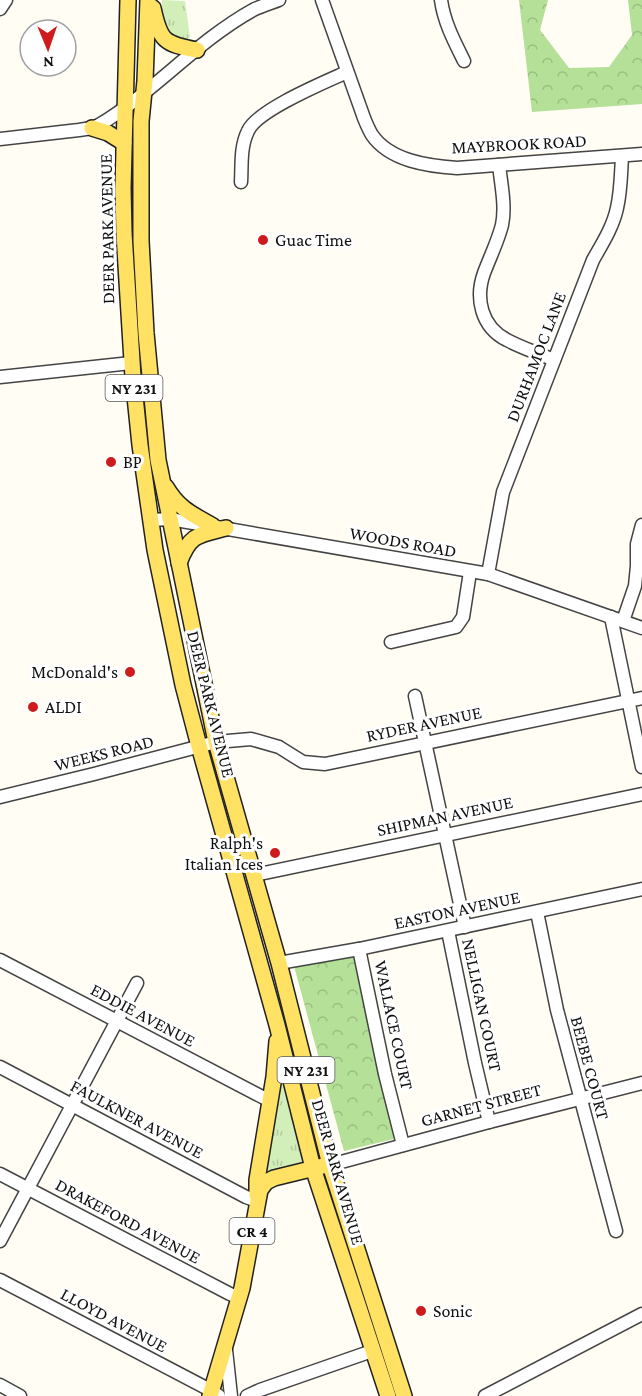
<svg xmlns="http://www.w3.org/2000/svg" width="642" height="1396" font-family="'Crimson Pro',serif">
<style>
.grass{fill:url(#grass-tufts)}
.forest{fill:url(#forest-crowns)}
.lines{fill:none;stroke-linecap:round;stroke-linejoin:round}
.minor-casing{stroke:#444;stroke-width:15}
.major-casing{stroke:#222;stroke-width:18}
.minor{stroke:#fff;stroke-width:12}
.major{stroke:#ffe164;stroke-width:15}
.poi-dot{fill:#ce1c1c;stroke:#fff;stroke-width:2}
.labels{text-anchor:middle;dominant-baseline:central;stroke-width:6;stroke-linejoin:round;paint-order:stroke}
.shield{fill:#fff;stroke:#585858;stroke-width:1.5}
.shield-label{font-size:16px;font-weight:bold;fill:#111}
.street-label{font-size:18px;fill:#111;stroke:#fff}
.poi-label{font-size:18px;fill:#111;stroke:#fff;text-anchor:start}
</style>
<defs>
<pattern id="grass-tufts" width="24" height="20" patternUnits="userSpaceOnUse" patternTransform="scale(1.5)"><rect width="24" height="20" fill="#d2eeb9"/><path d="M3 7l-1-3M5 7V3M7 7l1-3M15 17l-1-3M17 17v-4M19 17l1-3" fill="none" stroke="#b3cb9e"/></pattern>
<pattern id="forest-crowns" width="20" height="18" patternUnits="userSpaceOnUse" patternTransform="scale(1.5)"><rect width="20" height="18" fill="#b4e097"/><path d="M2 6a3 3 0 1 1 6 0M12 15a3 3 0 1 1 6 0" fill="none" stroke="#9abf81"/></pattern>
</defs>
<rect width="100%" height="100%" fill="#fffdf4"/>
<g class="grass">
<path d="M162,0L185,1L190,38H188V41H179L162,26Z"/>
<path d="M284,1080L306,1162L268,1172L266,1171L278,1081Z"/>
</g>
<g class="forest">
<path d="M519,0H548L540,30L569,68L609,67L632,35L628,0H642V104L532,112Z"/>
<path d="M356,955L394,1139L344,1151L294,966Z"/>
</g>
<g class="lines">
<g class="minor-casing">
<g id="minor">
<path d="M322,0L364,118C366,123 369,130 372,135C390,161 428,166 457,168L642,154"/>
<path d="M441,0C444,22 454,41 464,61"/>
<path d="M0,9L6,0"/>
<path d="M0,139L79,130L92,128L99,125C154,92 197,41 253,10C261,6 271,3 279,0"/>
<path d="M499,165C501,184 506,206 502,225C498,241 490,257 484,273C475,298 481,327 507,340C522,348 538,353 554,360"/>
<path d="M241,182C242,165 240,147 248,131C257,110 325,82 347,72"/>
<path d="M0,377L131,363"/>
<path d="M151,520L170,519L488,574L642,628"/>
<path d="M488,574L503,492L593,260C602,244 613,227 617,208C621,191 621,173 622,156"/>
<path d="M611,617L642,767"/>
<path d="M623,621L635,586L637,566V544L642,525"/>
<path d="M391,642L456,627L463,617L470,572"/>
<path d="M415,696L465,927"/>
<path d="M0,797L94,774L216,742L251,739L279,747L303,762L325,764L642,698"/>
<path d="M255,875L642,794"/>
<path d="M537,912L557,1010L616,1231"/>
<path d="M448,931L475,1063L489,1122"/>
<path d="M359,949L385,1074L403,1145"/>
<path d="M0,960L270,1101"/>
<path d="M279,963L359,949L642,889"/>
<path d="M0,1067L246,1197L257,1201"/>
<path d="M330,1165L489,1122L642,1083"/>
<path d="M0,1174L230,1294L239,1298"/>
<path d="M0,1241L137,983"/>
<path d="M0,1280L212,1391L219,1396"/>
<path d="M226,1350L231,1396"/>
<path d="M0,1385L20,1396"/>
<path d="M247,1396L260,1390L372,1351"/>
<path d="M485,1396L642,1314"/>
</g>
</g>
<g class="major-casing">
<g id="major">
<path d="M128,0L123,188L124,233L133,377L140,445L155,550L183,685L199,746L277,1025L313,1168L388,1396"/>
<path d="M148,0L145,81L141,121V241L146,333L158,460L216,742L279,963L330,1165L404,1396"/>
<path d="M153,8C160,41 164,44 197,50"/>
<path d="M92,128L108,133L124,143"/>
<path d="M166,487C179,509 192,514 213,526"/>
<path d="M179,563C190,534 198,535 226,528"/>
<path d="M257,1195V1180L274,1077L277,1041"/>
<path d="M210,1396L242,1288L260,1190L266,1182L274,1178L323,1166"/>
</g>
</g>
<use href="#minor" class="minor"/>
<use href="#major" class="major"/>
</g>
<g class="poi-dot">
<circle cx="263" cy="240" r="6"/>
<circle cx="111" cy="462" r="6"/>
<circle cx="130" cy="672" r="6"/>
<circle cx="33" cy="707" r="6"/>
<circle cx="275" cy="853" r="6"/>
<circle cx="421" cy="1311" r="6"/>
</g>
<g class="labels">
<g class="shield">
<rect x="105.5" y="375" width="57" height="26" rx="4.5"/>
<rect x="277.5" y="1057" width="57" height="26" rx="4.5"/>
<rect x="229.5" y="1218" width="45" height="26" rx="4.5"/>
</g>
<g class="shield-label">
<text x="134" y="388">NY 231</text>
<text x="306" y="1070">NY 231</text>
<text x="252" y="1231">CR 4</text>
</g>
<g class="street-label">
<text transform="translate(519 144) rotate(-3)">MAYBROOK ROAD</text>
<text transform="translate(107 229) rotate(-91)">DEER PARK AVENUE</text>
<text transform="translate(536 357) rotate(-69)">DURHAMOC LANE</text>
<text transform="translate(403 542) rotate(10)">WOODS ROAD</text>
<text transform="translate(211 704) rotate(76)">DEER PARK AVENUE</text>
<text transform="translate(424 724) rotate(-12)">RYDER AVENUE</text>
<text transform="translate(104 753) rotate(-14)">WEEKS ROAD</text>
<text transform="translate(445 816) rotate(-12)">SHIPMAN AVENUE</text>
<text transform="translate(457 910) rotate(-12)">EASTON AVENUE</text>
<text transform="translate(482 1005) rotate(78)">NELLIGAN COURT</text>
<text transform="translate(143 1015) rotate(28)">EDDIE AVENUE</text>
<text transform="translate(394 1025) rotate(78)">WALLACE COURT</text>
<text transform="translate(590 1068) rotate(75)">BEEBE COURT</text>
<text transform="translate(481 1105) rotate(-15)">GARNET STREET</text>
<text transform="translate(137 1119) rotate(28)">FAULKNER AVENUE</text>
<text transform="translate(338 1172) rotate(74)">DEER PARK AVENUE</text>
<text transform="translate(128 1221) rotate(28)">DRAKEFORD AVENUE</text>
<text transform="translate(114 1320) rotate(28)">LLOYD AVENUE</text>
</g>
<g class="poi-label">
<text x="275" y="240">Guac Time</text>
<text x="123" y="462">BP</text>
<text x="118" y="672" text-anchor="end">McDonald's</text>
<text x="45" y="707">ALDI</text>
<text x="263" y="843" text-anchor="end">Ralph's<tspan x="263" dy="21">Italian Ices</tspan></text>
<text x="433" y="1311">Sonic</text>
</g>
</g>
<g transform="translate(48 48) rotate(178)"><circle r="28" fill="#ffffff" stroke="#a0a0a0" stroke-width="1.5"/>
<path d="M0-4.5L10 22L0 15L-10 22Z" fill="#ce1c1c"/>
<text y="-9" font-size="16" font-weight="bold" text-anchor="middle" fill="#111111">N</text>
</g>
</svg>
